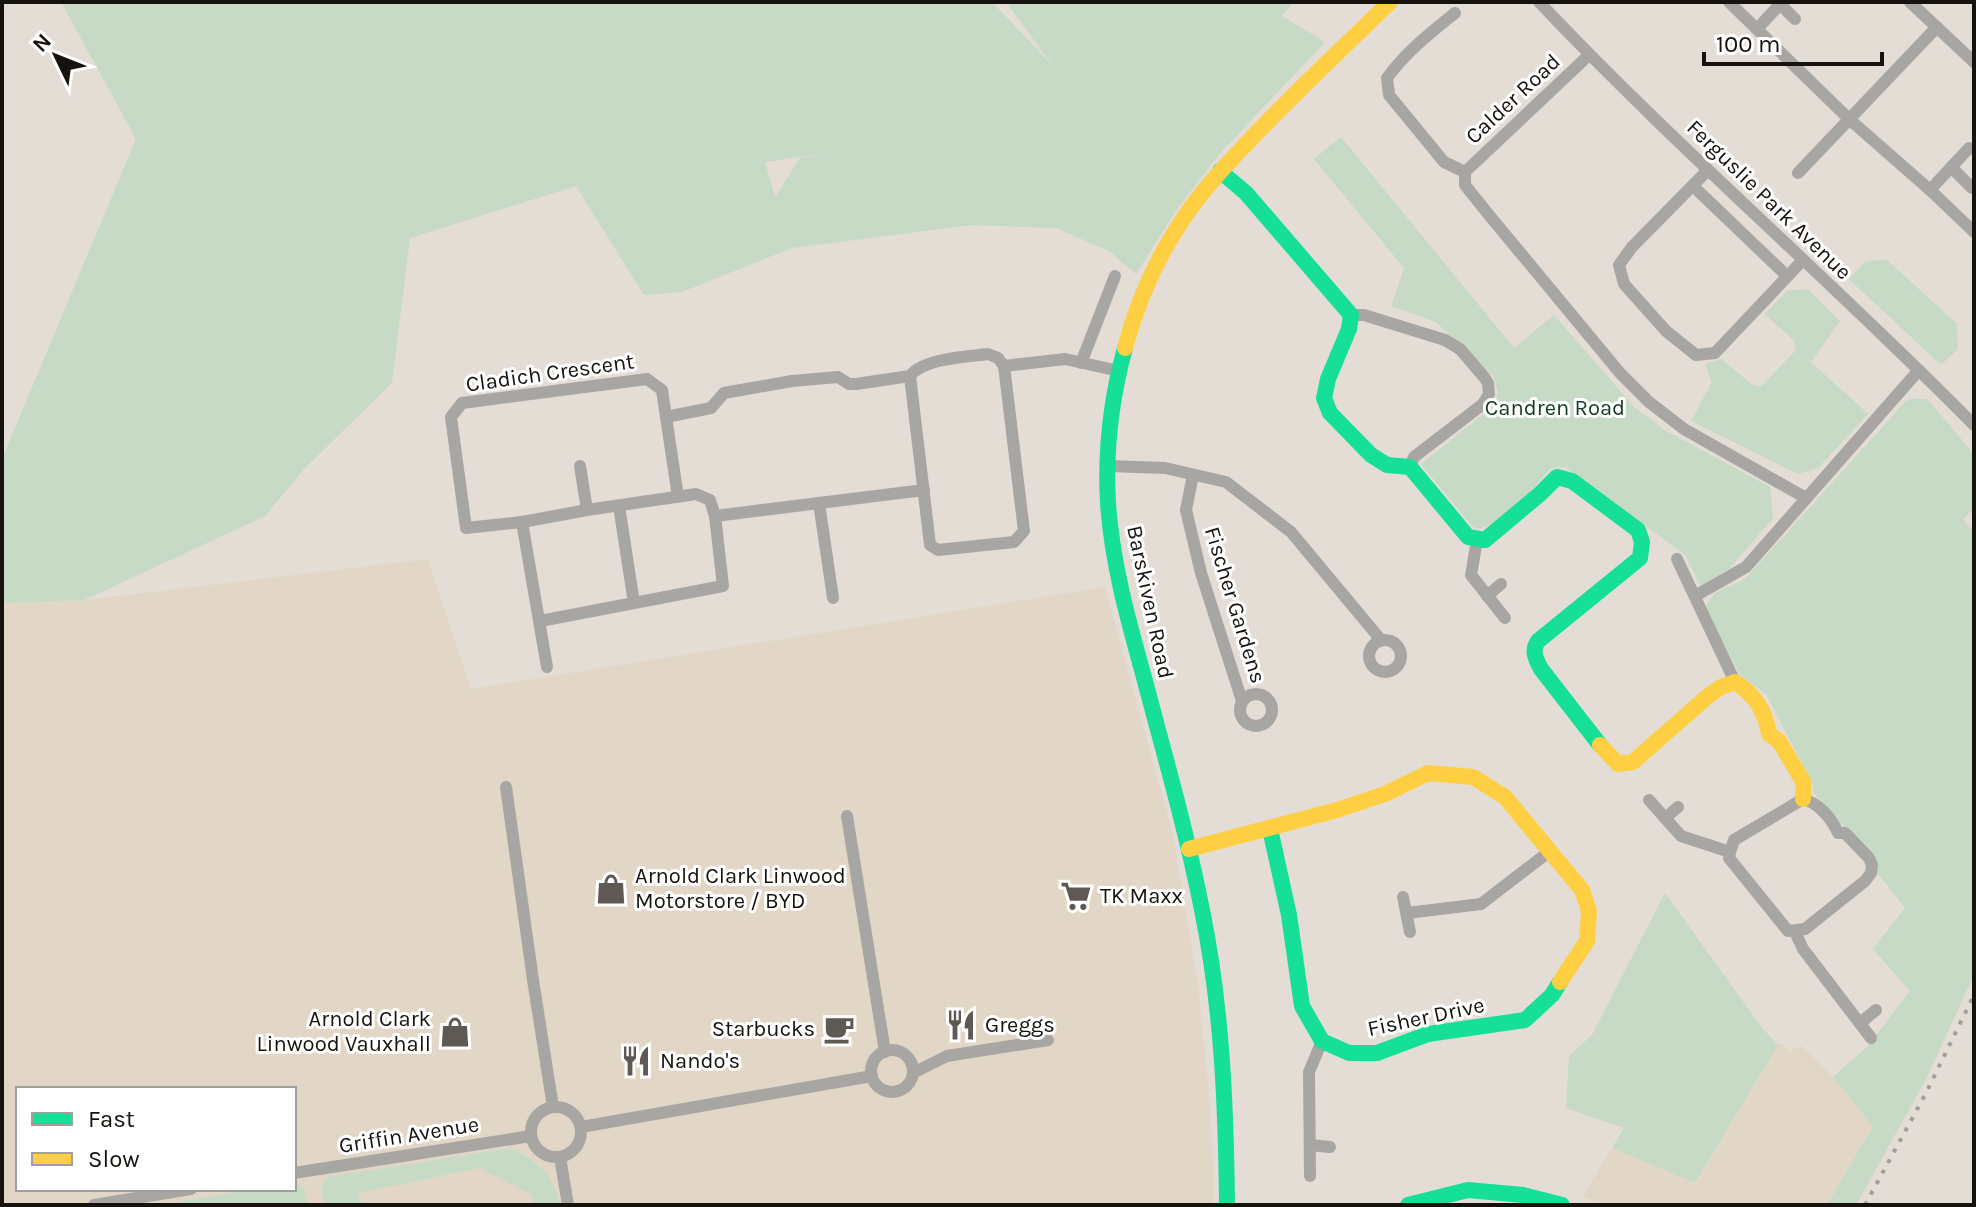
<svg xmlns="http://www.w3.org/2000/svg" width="1976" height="1207" font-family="Karla,sans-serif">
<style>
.built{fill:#e2d7c7;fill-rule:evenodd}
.green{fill:#c6dac5;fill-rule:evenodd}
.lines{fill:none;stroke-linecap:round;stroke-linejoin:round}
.street{stroke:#a8a6a3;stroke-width:12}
.fast{stroke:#16e098;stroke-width:16}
.slow{stroke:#ffcf43;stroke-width:16}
.rail{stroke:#a29e9a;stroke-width:4;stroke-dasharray:4 8;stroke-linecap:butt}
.labels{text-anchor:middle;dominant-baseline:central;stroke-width:6;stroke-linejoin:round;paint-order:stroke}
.street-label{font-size:22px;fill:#16120d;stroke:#fff}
.park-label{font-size:22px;fill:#103c20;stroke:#fff}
.poi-label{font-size:22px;fill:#16120d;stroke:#fff;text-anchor:start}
</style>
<rect width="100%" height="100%" fill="#e3ddd5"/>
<g class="built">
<path d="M428,559L471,689L1105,587L1173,835L1199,993L1211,1112L1214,1205H2V603L84,600ZM18,1089H294V1189H18Z"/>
<path d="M1781,1043L1789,1051L1802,1046L1833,1077L1873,1126L1827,1205H1605L1582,1197L1612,1148L1696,1183L1778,1045Z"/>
</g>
<g class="green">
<path d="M61,2H992L1053,66L1006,2H1294L1282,16L1325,42L1220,153L1177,209L1136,274L1109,251L1056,228L972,225L792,248L682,292L644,295L576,186L410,238L392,383L304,469L265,516L84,600L2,603V459L136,139ZM834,152L800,158L775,197L765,162Z"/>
<path d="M1341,137L1514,348L1554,315L1634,407L1666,431L1770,487L1773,518L1730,568L1701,587L1685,555L1566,467L1551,468C1531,491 1508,520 1478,529L1472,526L1421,464L1486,412L1495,401L1498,392L1494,377L1436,322L1391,306L1404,268L1314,159Z"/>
<path d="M1887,260L1957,324L1958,349L1941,365L1849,279L1866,261Z"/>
<path d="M1808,289L1840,321L1811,362L1868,414L1818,468L1798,474L1691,421L1712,382L1705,364L1722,359L1751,384L1761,387L1796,350L1794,341L1765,314L1787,291Z"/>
<path d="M1912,399H1927L1974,454V508L1963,519L1974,533V975L1926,1079L1856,1205H1827L1873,1126L1833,1077L1867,1047L1910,991L1873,949L1905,908L1876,871L1873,859L1814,793L1813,784L1766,694L1741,676L1704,608L1715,593L1745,579L1905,402Z"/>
<path d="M1665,893L1762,1028L1778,1045L1695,1183L1612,1148L1624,1128L1566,1108L1569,1056L1592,1035Z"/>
<path d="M510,1148C536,1160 555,1175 559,1205H534L531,1194L479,1168L358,1193L361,1202L373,1205H325C321,1193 319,1187 328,1177Z"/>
<path d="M294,1182C305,1185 305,1195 307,1205H280L279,1202L263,1205H162L253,1189H294Z"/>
</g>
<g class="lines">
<g class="street">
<path d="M1539,2C1678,149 1832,281 1974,425"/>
<path d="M1729,2L1849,119L1930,190L1974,232"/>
<path d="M1910,2L1974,62"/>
<path d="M1780,4L1795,19"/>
<path d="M1455,13C1429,34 1407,51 1387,78L1389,95L1444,162L1465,172V185L1489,215L1620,373L1649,402L1684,429L1806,498"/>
<path d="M1757,29L1782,2"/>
<path d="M1951,167L1972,188"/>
<path d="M1708,170L1632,247L1619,265L1624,284L1666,331L1696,355L1715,353L1802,261"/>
<path d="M1465,172L1589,55"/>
<path d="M1798,173L1937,27"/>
<path d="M1693,186L1787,276"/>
<path d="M1930,190L1969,148"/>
<path d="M1351,315H1364L1445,340L1460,349L1484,377L1488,383L1489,394L1483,404L1414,457L1410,467"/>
<path d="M988,354L998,358L1004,366L1024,531L1014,542L938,550L930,545L910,376C924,358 966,357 988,354Z"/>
<path d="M1081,363L1115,276"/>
<path d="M1004,366L1065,359L1119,371"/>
<path d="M666,417L711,408L724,393L792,381L838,377L849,384H856L910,376"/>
<path d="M580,466L587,510"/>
<path d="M1108,466L1165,468L1226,482L1291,532L1381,640"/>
<path d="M1193,475L1186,510L1201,573L1242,701"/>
<path d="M819,503L833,598"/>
<path d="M619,506L634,603"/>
<path d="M715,516L924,490"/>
<path d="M522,522L547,667"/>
<path d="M1477,540L1471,575L1505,618"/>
<path d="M1677,559L1735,682"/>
<path d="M1487,596L1501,584"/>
<path d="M1695,596L1746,567L1919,370"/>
<path d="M540,621L723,586L715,516L710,500L696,494L587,510L522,522L466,528L451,417L462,403L647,379L662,390L678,497"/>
<circle cx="1385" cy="656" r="16"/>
<circle cx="1256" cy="710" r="16"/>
<path d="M506,787L533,980L553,1107"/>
<path d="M1803,799C1819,803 1832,819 1838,833H1845L1869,858L1872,865L1871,873L1865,881L1805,929L1788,931L1729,858L1730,852L1734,840Z"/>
<path d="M1649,800L1681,836L1730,852"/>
<path d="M847,816L885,1052"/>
<path d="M1665,818L1678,807"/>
<path d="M1403,897L1410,932"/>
<path d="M1407,913L1481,904L1550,851"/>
<path d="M1795,932L1803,949L1871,1038"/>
<path d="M1860,1023L1876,1010"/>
<circle cx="892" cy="1071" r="21"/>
<path d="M913,1073L947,1056L1048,1040"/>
<circle cx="556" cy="1132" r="25"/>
<path d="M581,1127L872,1076"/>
<path d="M1310,1145L1330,1147"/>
<path d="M560,1157L568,1205"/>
<path d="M294,1173L531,1136"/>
<path d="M1310,1176L1309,1072L1322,1041"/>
<path d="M94,1205L191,1189"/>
</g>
<g class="fast">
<path d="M1220,171L1246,193L1351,315L1349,329L1328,379L1324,398L1330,413L1371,455L1387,465L1410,467L1468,537L1485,540L1540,494L1557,477L1572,481L1638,530L1642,542L1640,558L1538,641C1531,651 1536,659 1541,669L1600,745"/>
<path d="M1125,348C1111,399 1105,451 1108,503C1112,564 1129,623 1145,681C1165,757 1187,833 1202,910C1222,1007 1226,1106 1227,1205"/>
<path d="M1270,829L1289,915L1302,1006L1322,1041L1349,1053H1377L1428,1034L1525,1020L1552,995L1560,982"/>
<path d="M1408,1205L1468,1190L1523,1195L1562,1205"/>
</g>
<g class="slow">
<path d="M1125,348C1136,307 1153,266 1176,230C1196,197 1223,168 1250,140C1295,92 1343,48 1390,2"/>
<path d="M1600,745L1618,764L1633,762L1708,696L1721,687L1735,682C1754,694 1766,712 1769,734L1779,741L1804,783L1803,799"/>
<path d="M1189,849L1337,810L1385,794L1428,773L1473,777L1505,797L1582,890L1589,911L1587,941L1560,982"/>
</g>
<path class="rail" d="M1865,1205L1926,1093L1974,995"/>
</g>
<defs>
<g id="shop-bare" transform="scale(2.4)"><path d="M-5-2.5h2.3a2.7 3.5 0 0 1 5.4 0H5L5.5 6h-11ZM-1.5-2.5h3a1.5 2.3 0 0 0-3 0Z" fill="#5e5953" stroke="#fff" stroke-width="2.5" paint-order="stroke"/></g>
<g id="supermarket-bare" transform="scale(2.4)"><path d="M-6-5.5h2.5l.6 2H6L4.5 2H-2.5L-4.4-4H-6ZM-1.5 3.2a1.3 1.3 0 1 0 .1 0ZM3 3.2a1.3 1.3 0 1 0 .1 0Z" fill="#5e5953" stroke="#fff" stroke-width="2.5" paint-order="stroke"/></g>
<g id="restaurant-bare" transform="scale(2.4)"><path d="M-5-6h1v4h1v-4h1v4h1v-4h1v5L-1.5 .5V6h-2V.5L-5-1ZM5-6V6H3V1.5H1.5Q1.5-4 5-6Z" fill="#5e5953" stroke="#fff" stroke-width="2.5" paint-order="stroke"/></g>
<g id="cafe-bare" transform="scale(2.4)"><path d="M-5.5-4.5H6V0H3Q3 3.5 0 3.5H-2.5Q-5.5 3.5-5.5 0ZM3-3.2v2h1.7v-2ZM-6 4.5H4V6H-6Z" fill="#5e5953" stroke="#fff" stroke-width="2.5" paint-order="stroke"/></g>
</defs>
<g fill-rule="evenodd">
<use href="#shop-bare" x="611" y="889"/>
<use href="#supermarket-bare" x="1076" y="896"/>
<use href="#restaurant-bare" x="961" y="1025"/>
<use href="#cafe-bare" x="839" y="1029"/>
<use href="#shop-bare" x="455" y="1032"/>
<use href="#restaurant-bare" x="636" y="1061"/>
</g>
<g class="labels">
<g class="street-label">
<text transform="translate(1513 99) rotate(-43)">Calder Road</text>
<text transform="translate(1769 200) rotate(44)">Ferguslie Park Avenue</text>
<text transform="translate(550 373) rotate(-8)">Cladich Crescent</text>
<text transform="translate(1150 602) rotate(78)">Barskiven Road</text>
<text transform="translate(1235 605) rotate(73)">Fischer Gardens</text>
<text transform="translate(1426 1017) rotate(-12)">Fisher Drive</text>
<text transform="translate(409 1135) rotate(-9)">Griffin Avenue</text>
</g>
<g class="park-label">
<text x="1555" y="408">Candren Road</text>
</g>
<g class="poi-label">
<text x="635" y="876">Arnold Clark Linwood<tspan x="635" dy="25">Motorstore / BYD</tspan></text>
<text x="1100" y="896">TK Maxx</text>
<text x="431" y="1019" text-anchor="end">Arnold Clark<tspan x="431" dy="25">Linwood Vauxhall</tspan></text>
<text x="985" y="1025">Greggs</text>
<text x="815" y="1029" text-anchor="end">Starbucks</text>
<text x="660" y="1061">Nando's</text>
</g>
</g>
<rect width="1976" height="1207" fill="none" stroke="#16120d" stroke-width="8"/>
<rect x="16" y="1087" width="280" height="104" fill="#ffffff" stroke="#a2a09e" stroke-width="2"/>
<rect x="32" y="1113" width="40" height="12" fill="#16e098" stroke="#a2a09e" stroke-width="2"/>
<text x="88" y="1127" font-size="24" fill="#16120d">Fast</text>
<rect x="32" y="1153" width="40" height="12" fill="#ffcf43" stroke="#a2a09e" stroke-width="2"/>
<text x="88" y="1167" font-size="24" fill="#16120d">Slow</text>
<g transform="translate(56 56) rotate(313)" stroke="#ffffff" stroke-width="6" paint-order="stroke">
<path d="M0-6L14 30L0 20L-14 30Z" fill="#16120d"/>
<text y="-12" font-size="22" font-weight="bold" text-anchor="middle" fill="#16120d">N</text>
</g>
<path d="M1704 52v12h178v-12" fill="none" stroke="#16120d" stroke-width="4"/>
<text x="1716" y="52" font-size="24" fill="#16120d" stroke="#ffffff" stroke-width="6" paint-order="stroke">100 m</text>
</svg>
